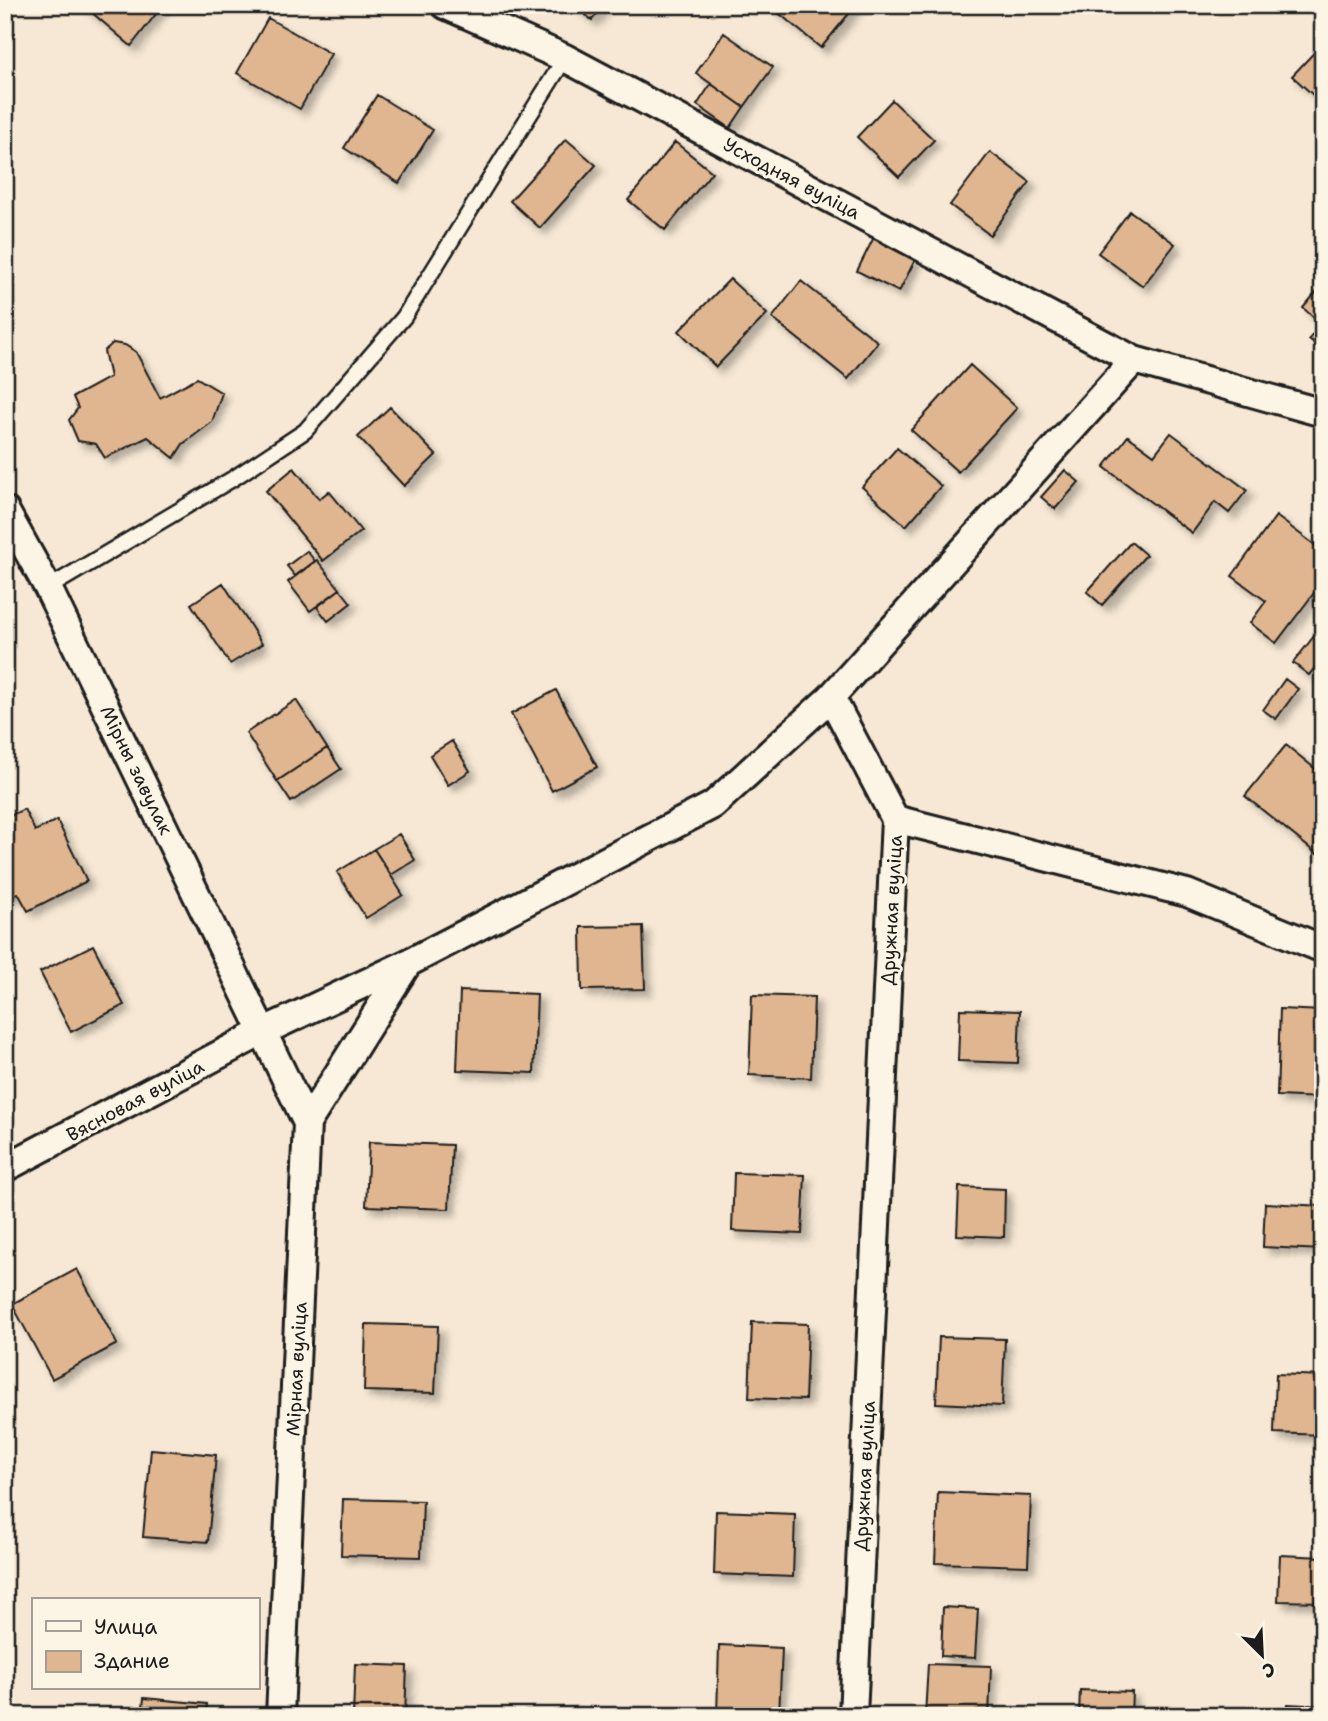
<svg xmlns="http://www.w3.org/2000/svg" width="1328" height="1721" font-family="'Shantell Sans',sans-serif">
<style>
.building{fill:#e0b690;stroke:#1c1c1c;stroke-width:2;filter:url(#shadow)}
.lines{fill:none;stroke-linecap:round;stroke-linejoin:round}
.lane-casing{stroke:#1c1c1c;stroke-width:19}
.street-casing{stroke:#1c1c1c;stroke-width:32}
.lane{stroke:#fcf5e5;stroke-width:14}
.street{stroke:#fcf5e5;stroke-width:26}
.labels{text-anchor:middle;stroke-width:6;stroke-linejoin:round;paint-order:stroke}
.street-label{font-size:19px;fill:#1c1c1c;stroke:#fcf5e5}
</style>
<defs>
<filter id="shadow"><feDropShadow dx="6" dy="6" stdDeviation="3.5" flood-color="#0004"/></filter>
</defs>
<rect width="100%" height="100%" fill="#f6e8d4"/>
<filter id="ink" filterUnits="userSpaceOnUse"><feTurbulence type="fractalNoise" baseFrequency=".0143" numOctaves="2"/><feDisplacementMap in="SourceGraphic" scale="14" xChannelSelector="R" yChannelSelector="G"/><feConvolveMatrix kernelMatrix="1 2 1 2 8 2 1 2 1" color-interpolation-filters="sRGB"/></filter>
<g filter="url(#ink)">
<path class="building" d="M83,5H163L131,46Z
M573,5H604L592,20Z
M769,5H856L821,48Z
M268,18L331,54L300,109L237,73Z
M724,33L773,67L744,107L696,73Z
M1323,43V104L1292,76Z
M711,84L744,107L730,128L697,105Z
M377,95L433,130L399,183L344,148Z
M892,100L934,140L899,177L857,137Z
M566,139L596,165L540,228L510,201Z
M675,142L712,172L665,230L628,200Z
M990,152L1030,182L990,235L950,205Z
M1130,211L1175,244L1143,286L1098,253Z
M874,237L916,258L899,292L857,271Z
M730,279L767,314L716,367L679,331Z
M801,281L878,342L848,379L772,318Z
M1323,284V350L1309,339L1321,324L1303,308Z
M113,343L125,345L136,352L160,398L197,378L222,393L212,422L183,444L174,458L148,437L105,458L96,444L78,441L69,420L78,408L73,397L110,377L104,351Z
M970,365L1017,408L958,472L911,430Z
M390,407L436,455L404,486L358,437Z
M1171,433L1247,490L1229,513L1215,502L1192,533L1104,467L1128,436L1154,455Z
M897,448L941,486L906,526L862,487Z
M294,468L319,499L329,491L361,531L323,561L266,491Z
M1065,470L1079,482L1055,509L1041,497Z
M1276,516L1323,551V581L1276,643L1250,623L1266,601L1232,576Z
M1131,542L1146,555L1102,605L1087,592Z
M307,551L315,561L295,576L287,566Z
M317,560L340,589L310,611L288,582Z
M223,583L262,644L230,664L191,604Z
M340,589L351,603L328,621L317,607Z
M1318,631L1323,634V657L1309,675L1293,663Z
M1285,679L1298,689L1276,719L1263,710Z
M556,690L597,767L552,791L511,714Z
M296,700L327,748L277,781L246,733Z
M452,741L470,771L448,785L430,755Z
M1286,745L1323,775V846L1317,854L1245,796Z
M327,748L341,769L291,802L277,781Z
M24,809L35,831L57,820L87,881L28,911L18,893L5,899V818Z
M399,834L415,860L391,875L374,849Z
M374,849L403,895L366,918L337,872Z
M643,926L645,989L582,990L581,927Z
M93,945L124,1005L71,1032L40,972Z
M460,991L537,994L534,1073L457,1070Z
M752,995L814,997L811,1078L749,1075Z
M960,1009L1020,1011L1018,1063L958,1061Z
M1280,1009L1323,1011V1098L1277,1096Z
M369,1142L452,1145L449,1209L366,1206Z
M734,1173L805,1175L802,1234L732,1231Z
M959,1187L1005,1189L1004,1237L957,1235Z
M1265,1203L1323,1206V1250L1263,1247Z
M77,1269L117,1344L52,1379L12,1304Z
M752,1322L808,1324L805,1400L749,1398Z
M366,1324L438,1326L435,1393L364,1391Z
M939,1337L1005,1339L1002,1406L936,1403Z
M1276,1374L1323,1376V1435L1274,1433Z
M151,1449L216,1455L208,1542L143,1537Z
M938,1492L1031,1496L1028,1566L935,1563Z
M343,1499L423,1501L421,1557L341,1555Z
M716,1511L795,1514L793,1577L714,1574Z
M1280,1555L1323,1557V1602L1278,1601Z
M943,1607L978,1609L975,1658L941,1656Z
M719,1645L782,1648L779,1716H717Z
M355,1664L407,1666L405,1716H353Z
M928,1664L991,1666L989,1716H925Z
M1080,1690L1132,1692L1131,1716H1079Z
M144,1698L207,1704L206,1716H142Z
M1288,1704L1323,1706V1716H1288Z"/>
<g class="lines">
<defs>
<path id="lane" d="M48,588L234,478L305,431L404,317L565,58"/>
<path id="street" d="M445,5L565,58L1134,360L1323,413
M5,510L48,588L307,1123L280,1716
M831,697L1134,360
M895,819L1187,893L1323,949
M307,1123L408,963
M5,1168L264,1031L408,963L713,805L831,697L895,819L853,1716"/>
</defs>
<use href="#lane" class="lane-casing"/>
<use href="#street" class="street-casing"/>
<use href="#lane" class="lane"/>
<use href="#street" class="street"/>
</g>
</g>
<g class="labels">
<g class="street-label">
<text transform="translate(792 178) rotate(28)" y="7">Усходняя вуліца</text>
<text transform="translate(137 770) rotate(64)" y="7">Мірны завулак</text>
<text transform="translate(891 910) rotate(-87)" y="7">Дружная вуліца</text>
<text transform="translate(135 1100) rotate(-28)" y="7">Вясновая вуліца</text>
<text transform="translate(296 1369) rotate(-87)" y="7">Мірная вуліца</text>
<text transform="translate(864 1476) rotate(-87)" y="7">Дружная вуліца</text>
</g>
</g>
<rect width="1328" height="1721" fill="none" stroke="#fcf5e5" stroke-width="28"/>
<rect x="14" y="14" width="1300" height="1693" fill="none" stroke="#1c1c1c" stroke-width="2.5" filter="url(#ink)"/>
<rect x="32" y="1598" width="228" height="91" fill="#fcf5e5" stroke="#a29e95" stroke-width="2"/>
<rect x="46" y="1621" width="35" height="10" fill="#fcf5e5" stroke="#a29e95" stroke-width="2"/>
<text x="94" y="1634" font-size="21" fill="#1c1c1c">Улица</text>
<rect x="46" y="1651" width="35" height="21" fill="#e0b690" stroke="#a29e95" stroke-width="2"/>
<text x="94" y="1668" font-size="21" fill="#1c1c1c">Здание</text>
<g transform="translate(1262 1655) rotate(156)" stroke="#fcf5e5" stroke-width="5" paint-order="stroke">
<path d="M0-5L12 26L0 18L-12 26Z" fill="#1c1c1c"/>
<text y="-10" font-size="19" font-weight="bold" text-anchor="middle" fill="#1c1c1c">С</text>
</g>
</svg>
